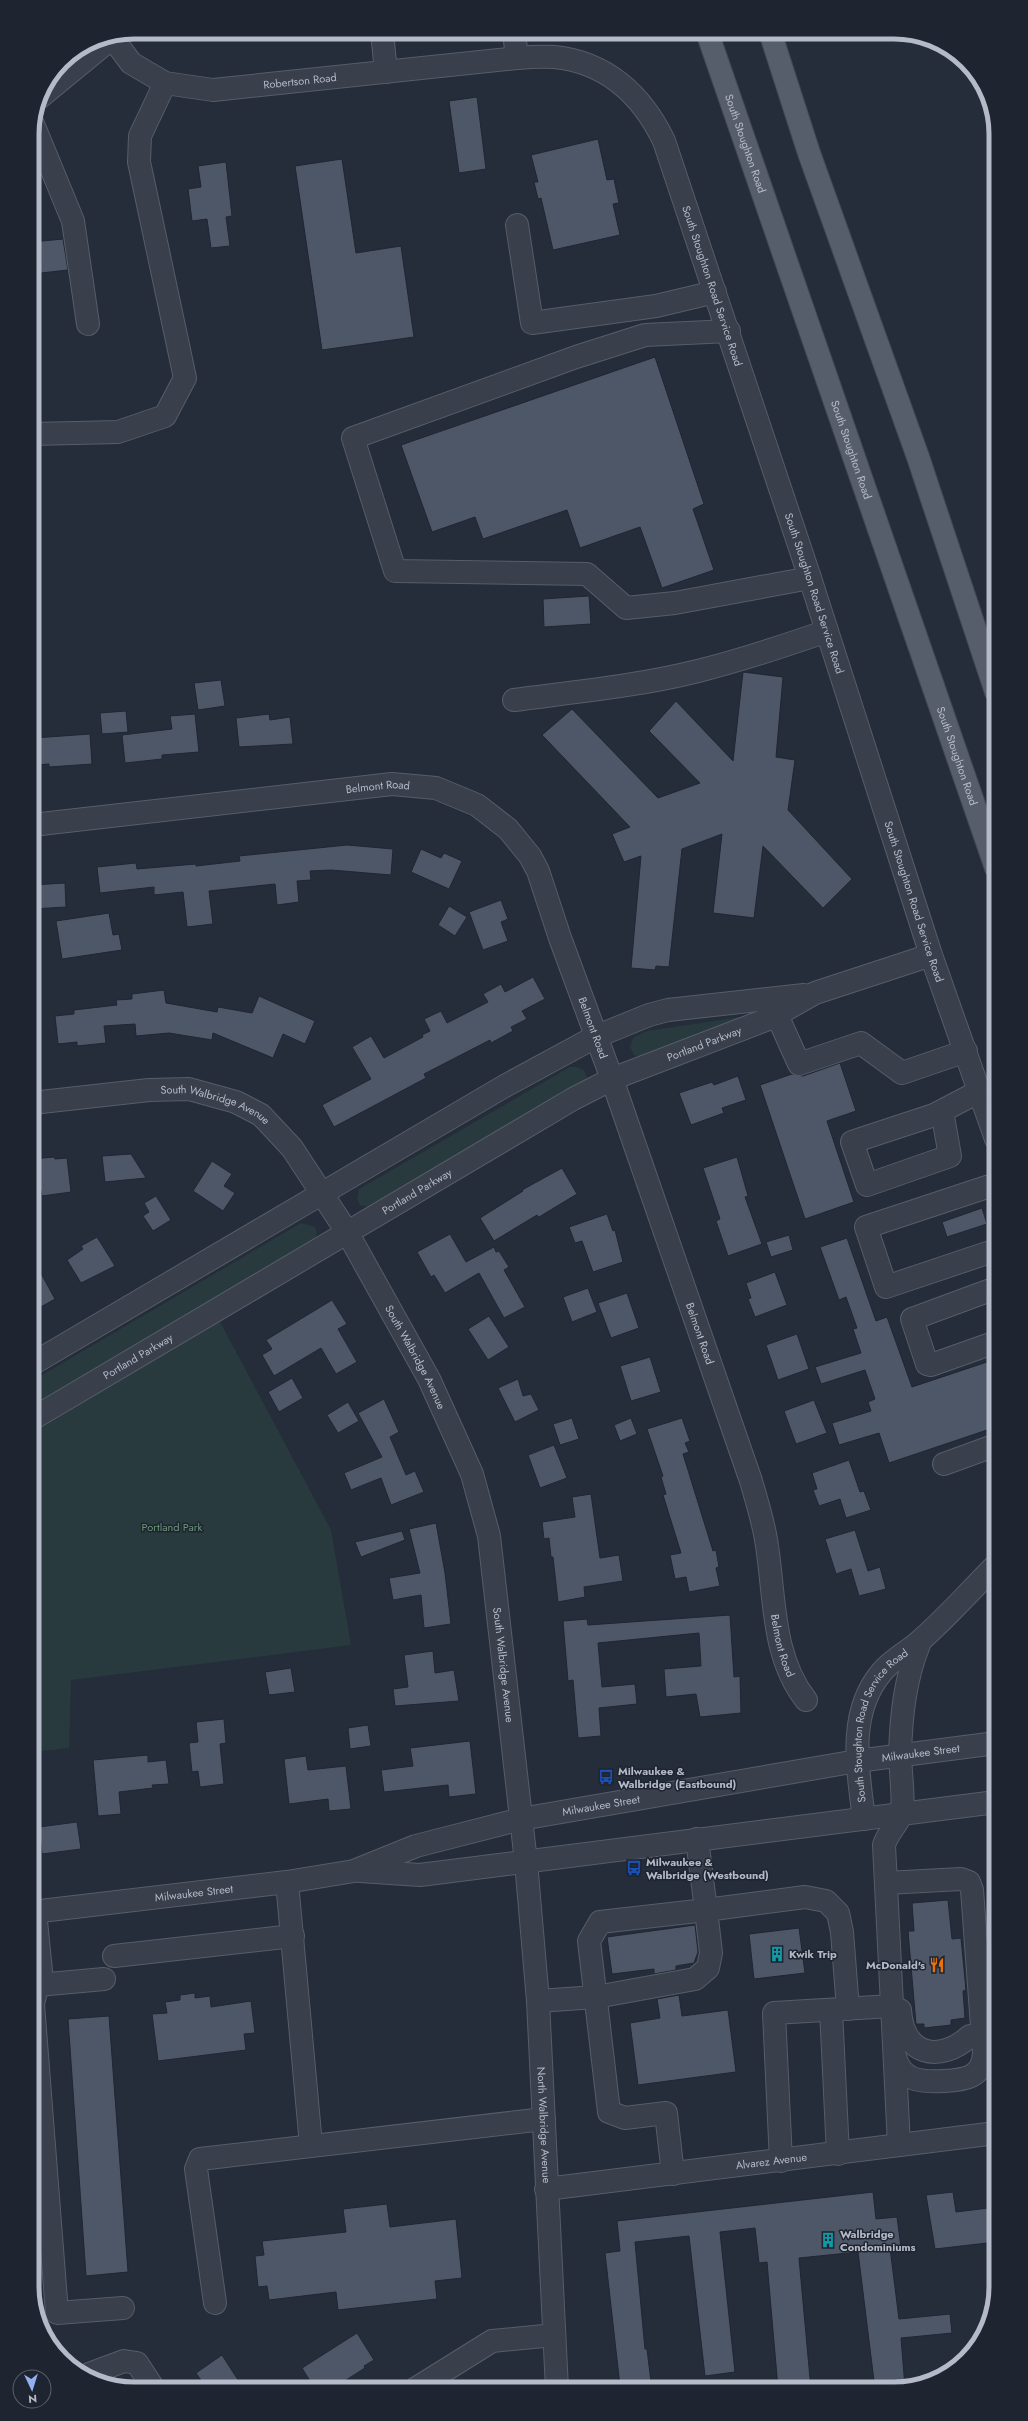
<svg xmlns="http://www.w3.org/2000/svg" width="1028" height="2421" font-family="Jost,sans-serif">
<style>
.green{fill:#283a3d}
.building{fill:#4e5767;stroke:#202632}
.lines{fill:none;stroke-linecap:round;stroke-linejoin:round}
.minor-casing{stroke:#575d69;stroke-width:24}
.major-casing{stroke:#424854;stroke-width:24}
.minor{stroke:#393f4b;stroke-width:22}
.major{stroke:#575e6b;stroke-width:22}
.labels{text-anchor:middle;stroke-width:3;stroke-linejoin:round;paint-order:stroke}
.street-label{font-size:11px;fill:#b4bac7;stroke:#1e2430}
.park-label{font-size:11px;fill:#6d9679;stroke:#1e2430}
.poi-label{font-size:11px;font-weight:bold;fill:#b4bac7;stroke:#1e2430;text-anchor:start}
.rim{fill:none;stroke:#b4bac7;stroke-width:5}
</style>
<rect width="100%" height="100%" fill="#252d3b"/>
<path class="green" d="M754,1015L644,1058L634,1055L630,1047L633,1038L647,1031Z
M570,1067H576L584,1070L587,1078L583,1085L373,1208L360,1205L357,1199L359,1189Z
M301,1223L315,1227L317,1234L312,1242L32,1408V1381Z
M218,1318L331,1530L351,1645L71,1680L69,1748L32,1752V1428Z"/>
<path class="building" d="M477,97L486,169L459,173L449,101Z
M598,139L607,180L614,179L619,203L613,204L620,235L553,250L541,198L538,199L534,182H538L531,155Z
M342,159L356,253L401,246L414,337L322,350L295,166Z
M226,162L232,216L226,217L230,246L211,248L207,219L192,221L188,189L201,187L198,166Z
M63,239L68,270L32,274V242Z
M655,357L704,504L693,509L714,570L662,588L640,527L580,548L567,510L483,539L475,517L432,532L401,445Z
M589,596L591,624L544,627L543,599Z
M743,672L783,677L776,757L795,760L788,810L852,879L823,908L763,846L754,918L713,913L722,834L682,849L669,967L656,966L655,970L631,968L641,856L624,862L612,834L630,827L542,735L572,709L658,798L700,783L649,731L676,701L733,761Z
M221,680L225,706L198,710L194,683Z
M126,711L128,732L102,734L100,713Z
M195,714L199,752L162,755V759L125,763L122,735L172,729L170,716Z
M269,714L270,720L290,717L293,744L239,747L236,718Z
M90,734L92,764L49,767V764L36,765L34,738Z
M347,845L393,849L391,875L331,870L310,871L311,880L297,881L299,902L277,905L275,884L209,891L213,924L187,927L183,892L154,895V887L100,893L97,867L136,863L137,869L196,864V866L240,861L239,856Z
M421,849L441,858L444,853L462,861L449,889L411,872Z
M65,883L66,907L32,909V885Z
M501,900L508,919L501,922L508,941L483,950L469,912Z
M449,906L467,917L455,936L438,925Z
M109,913L113,935L119,934L122,950L62,959L56,921Z
M533,977L545,999L522,1011L527,1019L511,1027L513,1031L491,1043L490,1040L424,1074L426,1078L334,1127L322,1105L371,1079L352,1047L371,1036L384,1058L423,1037L422,1035L430,1031L424,1019L441,1011L447,1023L488,1002L483,994L501,984L505,992Z
M164,990L166,1003L217,1012L218,1007L252,1013L259,996L315,1021L305,1044L283,1034L273,1058L213,1033L212,1040L169,1033L136,1036L135,1024L104,1026L106,1043L77,1046V1042L58,1044L55,1016L74,1014V1010L117,1005L116,1000L132,999V994Z
M840,1063L856,1111L827,1121L854,1202L805,1219L760,1085L792,1074L803,1076Z
M738,1076L746,1100L722,1108L724,1113L691,1125L679,1093L712,1082L714,1085Z
M131,1154L146,1178L105,1182L102,1156Z
M54,1157L55,1159L67,1158L71,1192L42,1196L40,1186L32,1187V1159Z
M737,1157L748,1196L745,1197L762,1244L728,1256L716,1221L720,1219L703,1168Z
M212,1161L232,1174L224,1186L235,1193L223,1211L193,1191Z
M562,1168L577,1194L539,1217L537,1215L494,1241L480,1218L523,1191L522,1190Z
M156,1196L171,1220L153,1231L143,1216L149,1212L144,1203Z
M982,1208L987,1224L947,1237L942,1222Z
M607,1214L613,1231L615,1230L623,1262L593,1272L582,1241L575,1243L569,1227Z
M450,1234L466,1262L494,1247L496,1252L499,1251L509,1267L504,1270L525,1307L504,1318L479,1273L445,1293L434,1275L431,1277L417,1252Z
M789,1235L793,1250L771,1257L766,1242Z
M97,1237L115,1266L81,1283L67,1260L83,1249L81,1246Z
M847,1238L876,1321L887,1317L912,1387L996,1359V1427L889,1463L879,1433L839,1445L832,1423L871,1411L868,1402L875,1399L865,1370L821,1384L815,1367L861,1353L853,1329L857,1328L846,1297L839,1300L820,1247Z
M32,1257L55,1299L32,1312Z
M775,1272L787,1305L755,1317L748,1299L751,1298L746,1283Z
M588,1288L597,1312L572,1322L563,1297Z
M627,1293L639,1328L611,1338L598,1303Z
M332,1300L347,1324L338,1329L357,1362L336,1374L321,1348L274,1376L262,1355L272,1349L266,1340Z
M489,1316L509,1347L488,1360L468,1329Z
M797,1334L809,1369L778,1380L766,1345Z
M650,1357L661,1392L631,1401L620,1366Z
M292,1378L303,1398L279,1412L268,1392Z
M518,1379L523,1396L531,1394L539,1410L515,1422L498,1388Z
M384,1399L399,1432L390,1437L406,1475L415,1471L424,1492L391,1505L381,1478L351,1490L344,1473L382,1457L358,1413Z
M814,1400L827,1433L796,1444L784,1411Z
M348,1402L359,1421L338,1433L327,1415Z
M572,1418L579,1439L560,1445L553,1424Z
M631,1418L637,1434L620,1441L614,1425Z
M682,1418L690,1441L685,1443L689,1452L683,1454L713,1551L716,1550L719,1567L716,1568L720,1586L689,1592L686,1577L675,1579L670,1555L681,1553L663,1495L666,1494L661,1477L663,1476L647,1429Z
M554,1445L567,1478L540,1488L528,1455Z
M849,1460L860,1492L864,1491L871,1510L846,1518L840,1499L819,1506L813,1490L817,1489L812,1473Z
M591,1494L600,1558L619,1555L623,1581L584,1587L585,1597L558,1602L553,1557H551L549,1538L544,1539L542,1522L575,1517L572,1497Z
M436,1523L445,1573L451,1624L424,1628L421,1595L393,1600L389,1578L420,1573L409,1529Z
M855,1530L868,1571L880,1567L886,1589L859,1596L851,1569L836,1574L825,1539Z
M402,1531L405,1540L361,1557L355,1542Z
M730,1615L734,1677L740,1676L741,1713L700,1717L696,1694L666,1697L664,1669L701,1666L699,1633L598,1643L602,1687L635,1684L637,1704L599,1708L601,1736L578,1738L573,1680L568,1681L563,1621L587,1619L588,1625Z
M433,1651L435,1673L454,1670L459,1701L395,1706L393,1689L408,1687L404,1655Z
M291,1668L295,1692L269,1695L265,1672Z
M224,1719L226,1743L220,1744L224,1784L200,1787L198,1771L192,1772L189,1743L198,1742L196,1722Z
M368,1725L371,1746L350,1749L348,1728Z
M470,1741L476,1794L449,1797L448,1785L384,1792L381,1770L413,1766L410,1748Z
M148,1755V1762L166,1760L169,1784L152,1785L153,1788L119,1792L121,1814L98,1816L93,1760Z
M306,1756L308,1770L346,1766L351,1809L329,1811L328,1799L289,1804L284,1759Z
M77,1822L81,1849L42,1854L39,1827Z
M948,1900L952,1939L961,1938L966,1990L963,1991L965,2018L951,2020V2025L924,2028V2024H916L908,1931H914L912,1903Z
M695,1925L698,1952L694,1963L676,1966V1970L654,1974V1969L612,1974L607,1937Z
M799,1928L805,1973L754,1979L749,1934Z
M195,1993V1998L210,1996L211,2007L251,2001L255,2033L244,2034L246,2050L158,2061L152,2014L167,2013L165,2002L180,2000V1995Z
M679,1995L682,2016L728,2010L736,2072L638,2085L630,2023L660,2018L657,1999Z
M109,2016L128,2272L86,2276L68,2019Z
M873,2192L876,2219L897,2217L901,2247L890,2248L899,2319L950,2314L952,2333L901,2338L905,2387L875,2389L858,2252L799,2258L811,2389L778,2388L767,2262L759,2263L755,2228L720,2232L735,2372L705,2376L689,2236L635,2242L645,2349H647L651,2382L620,2386L605,2253L620,2251L617,2221Z
M953,2192L956,2212L996,2207V2242L935,2249L926,2195Z
M387,2204L390,2227L456,2219L462,2278L435,2281L437,2299L338,2310L336,2292L269,2300L267,2286L258,2287L255,2256L264,2255L262,2241L346,2232L343,2209Z
M357,2333L374,2360L364,2366L365,2368L332,2389H315L302,2368Z
M222,2355L229,2366L244,2389H207L196,2373Z"/>
<g class="lines">
<defs>
<g id="minor">
<path d="M382,32L386,72"/>
<path d="M514,32L517,58"/>
<path id="s1" d="M111,36L131,63L165,83L213,90L517,58C529,57 542,56 554,57C606,62 642,95 664,141L810,578L931,955L996,1139"/>
<path d="M39,98L112,38"/>
<path d="M33,124L73,221L88,324"/>
<path d="M517,225L532,323L656,306L715,292"/>
<path d="M729,331L645,335L576,357L353,438L395,571L587,574L626,608L675,603L810,578"/>
<path d="M32,434L118,432L165,416L185,378L139,162L140,136L165,83"/>
<path d="M514,700C575,692 638,686 698,671C742,660 784,646 827,631"/>
<path id="s2" d="M32,825L392,784L436,788L477,805L508,829L530,856L538,871L560,938L612,1079L751,1481C757,1502 764,1523 767,1546C775,1598 772,1657 806,1700"/>
<path d="M777,1015L799,1064L861,1043L902,1073L966,1051"/>
<path id="s3" d="M32,1103L149,1090L189,1089L236,1102L261,1115L292,1148L347,1232L429,1379L472,1474L489,1536L526,1862L538,2001L557,2389"/>
<path d="M942,1111L950,1156L867,1185L852,1142L934,1115L980,1091"/>
<path d="M996,1250L886,1287L866,1227L996,1184"/>
<path d="M996,1342L931,1365L927,1364L912,1319L996,1288"/>
<path d="M32,1364L503,1087L595,1037L649,1015L668,1010L804,995"/>
<path id="s4" d="M32,1419L573,1099L612,1079L771,1018L815,993L931,955"/>
<path d="M944,1464L996,1445"/>
<path id="s5" d="M864,1819C858,1770 847,1714 881,1673C892,1659 908,1652 921,1640C947,1617 971,1590 996,1565"/>
<path d="M360,1871L420,1875L996,1802"/>
<path d="M287,1882L311,2145"/>
<path d="M886,1883L961,1879L969,1882L972,1890L984,2053C983,2078 964,2080 944,2081C922,2082 902,2082 895,2057"/>
<path d="M35,1911L41,1971L33,2004L57,2313L123,2308"/>
<path id="s6" d="M32,1912L287,1882L354,1871L416,1846L521,1819L857,1761L996,1743"/>
<path d="M114,1956L293,1936"/>
<path d="M38,1985L104,1979"/>
<path d="M538,2001L596,1997L695,1979L708,1968L711,1953L706,1910L805,1897L826,1901L838,1913L842,1932L848,2009"/>
<path d="M831,2010L838,2154"/>
<path d="M900,2010C903,2055 939,2064 970,2036"/>
<path d="M899,2145L884,1845C888,1832 898,1824 901,1814C905,1803 900,1768 900,1755C901,1716 905,1678 920,1642"/>
<path d="M781,2161L774,2013L892,2006"/>
<path d="M673,2174L666,2113L625,2118L609,2112L589,1941L600,1922L706,1910L697,1839"/>
<path id="s7" d="M546,2189L996,2133"/>
<path d="M215,2303L196,2169L200,2159L544,2119"/>
<path d="M89,2374L124,2361L137,2363L154,2389"/>
<path d="M415,2389L492,2341L554,2335"/>
</g>
<g id="major">
<path id="s8" d="M707,32L996,868"/>
<path d="M770,32L809,153L918,457L996,692"/>
</g>
</defs>
<use href="#minor" class="minor-casing"/>
<use href="#major" class="major-casing"/>
<use href="#minor" class="minor"/>
<use href="#major" class="major"/>
</g>
<defs>
<symbol id="bus-bare" viewBox="-9 -9 18 18"><path d="M-5-6H5V4H4V6H2V4H-2V6H-4V4H-5ZM-3.5-4V0h7V-4ZM-3.5 1.2v1.5H-2V1.2ZM2 1.2v1.5H3.5V1.2Z" fill="#1a4fb4" stroke="#1e2430" stroke-width="2.5" paint-order="stroke"/></symbol>
<symbol id="building-bare" viewBox="-9 -9 18 18"><path d="M-4-6H4V6H1V3H-1V6H-4ZM-2.5-4.3h1.7v1.8h-1.7ZM.8-4.3h1.7v1.8H.8ZM-2.5-1h1.7V.8h-1.7ZM.8-1h1.7V.8H.8Z" fill="#0f9aa8" stroke="#1e2430" stroke-width="2.5" paint-order="stroke"/></symbol>
<symbol id="restaurant-bare" viewBox="-9 -9 18 18"><path d="M-5-6h1v4h1v-4h1v4h1v-4h1v5L-1.5 .5V6h-2V.5L-5-1ZM5-6V6H3V1.5H1.5Q1.5-4 5-6Z" fill="#e8710a" stroke="#1e2430" stroke-width="2.5" paint-order="stroke"/></symbol>
</defs>
<g fill-rule="evenodd">
<use href="#bus-bare" x="595" y="1766" width="22" height="22"/>
<use href="#bus-bare" x="623" y="1857" width="22" height="22"/>
<use href="#building-bare" x="766" y="1943" width="22" height="22"/>
<use href="#restaurant-bare" x="926" y="1954" width="22" height="22"/>
<use href="#building-bare" x="817" y="2229" width="22" height="22"/>
</g>
<g class="labels">
<g class="street-label">
<text dy="4" stroke="none"><textPath href="#s1" startOffset="209">Robertson Road</textPath></text>
<text dy="4" stroke="none"><textPath href="#s8" startOffset="118">South Stoughton Road</textPath></text>
<text dy="4" stroke="none"><textPath href="#s1" startOffset="762">South Stoughton Road Service Road</textPath></text>
<text dy="4" stroke="none"><textPath href="#s8" startOffset="442">South Stoughton Road</textPath></text>
<text dy="4" stroke="none"><textPath href="#s1" startOffset="1086">South Stoughton Road Service Road</textPath></text>
<text dy="4" stroke="none"><textPath href="#s8" startOffset="766">South Stoughton Road</textPath></text>
<text dy="4" stroke="none"><textPath href="#s2" startOffset="348">Belmont Road</textPath></text>
<text dy="4" stroke="none"><textPath href="#s1" startOffset="1410">South Stoughton Road Service Road</textPath></text>
<text dy="4" stroke="none"><textPath href="#s2" startOffset="708">Belmont Road</textPath></text>
<text dy="4" stroke="none"><textPath href="#s4" startOffset="771">Portland Parkway</textPath></text>
<text dy="4" stroke="none"><textPath href="#s3" startOffset="187">South Walbridge Avenue</textPath></text>
<text dy="4" stroke="none"><textPath href="#s4" startOffset="447">Portland Parkway</textPath></text>
<text dy="4" stroke="none"><textPath href="#s2" startOffset="1032">Belmont Road</textPath></text>
<text dy="4" stroke="none"><textPath href="#s4" startOffset="123">Portland Parkway</textPath></text>
<text dy="4" stroke="none"><textPath href="#s3" startOffset="523">South Walbridge Avenue</textPath></text>
<text dy="4" stroke="none"><textPath href="#s2" startOffset="1356">Belmont Road</textPath></text>
<text dy="4" stroke="none"><textPath href="#s3" startOffset="847">South Walbridge Avenue</textPath></text>
<text dy="4" stroke="none"><textPath href="#s5" startOffset="101">South Stoughton Road Service Road</textPath></text>
<text dy="4" stroke="none"><textPath href="#s6" startOffset="905">Milwaukee Street</textPath></text>
<text dy="4" stroke="none"><textPath href="#s6" startOffset="581">Milwaukee Street</textPath></text>
<text dy="4" stroke="none"><textPath href="#s6" startOffset="163">Milwaukee Street</textPath></text>
<text dy="4" stroke="none"><textPath href="#s3" startOffset="1309">North Walbridge Avenue</textPath></text>
<text dy="4" stroke="none"><textPath href="#s7" startOffset="227">Alvarez Avenue</textPath></text>
</g>
<g class="park-label">
<text x="172" y="1531">Portland Park</text>
</g>
<g class="poi-label">
<text x="618" y="1775">Milwaukee &amp;<tspan x="618" dy="13">Walbridge (Eastbound)</tspan></text>
<text x="646" y="1866">Milwaukee &amp;<tspan x="646" dy="13">Walbridge (Westbound)</tspan></text>
<text x="789" y="1958">Kwik Trip</text>
<text x="925" y="1969" text-anchor="end">McDonald's</text>
<text x="840" y="2238">Walbridge<tspan x="840" dy="13">Condominiums</tspan></text>
</g>
</g>
<path d="M0 0H1028V2421H0ZM134 39H894A95 95 0 0 1 989 134V2287A95 95 0 0 1 894 2382H134A95 95 0 0 1 39 2287V134A95 95 0 0 1 134 39Z" fill="#1e2430" fill-rule="evenodd"/>
<path class="rim" d="M134 39H894A95 95 0 0 1 989 134V2287A95 95 0 0 1 894 2382H134A95 95 0 0 1 39 2287V134A95 95 0 0 1 134 39Z"/>
<g transform="translate(32 2389) rotate(176)"><circle r="19" fill="#1e2430" stroke="#5a606c"/>
<path d="M0-3L7 15L0 10L-7 15Z" fill="#90b0f0"/>
<text y="-6" font-size="11" font-weight="bold" text-anchor="middle" fill="#b4bac7">N</text>
</g>
</svg>
